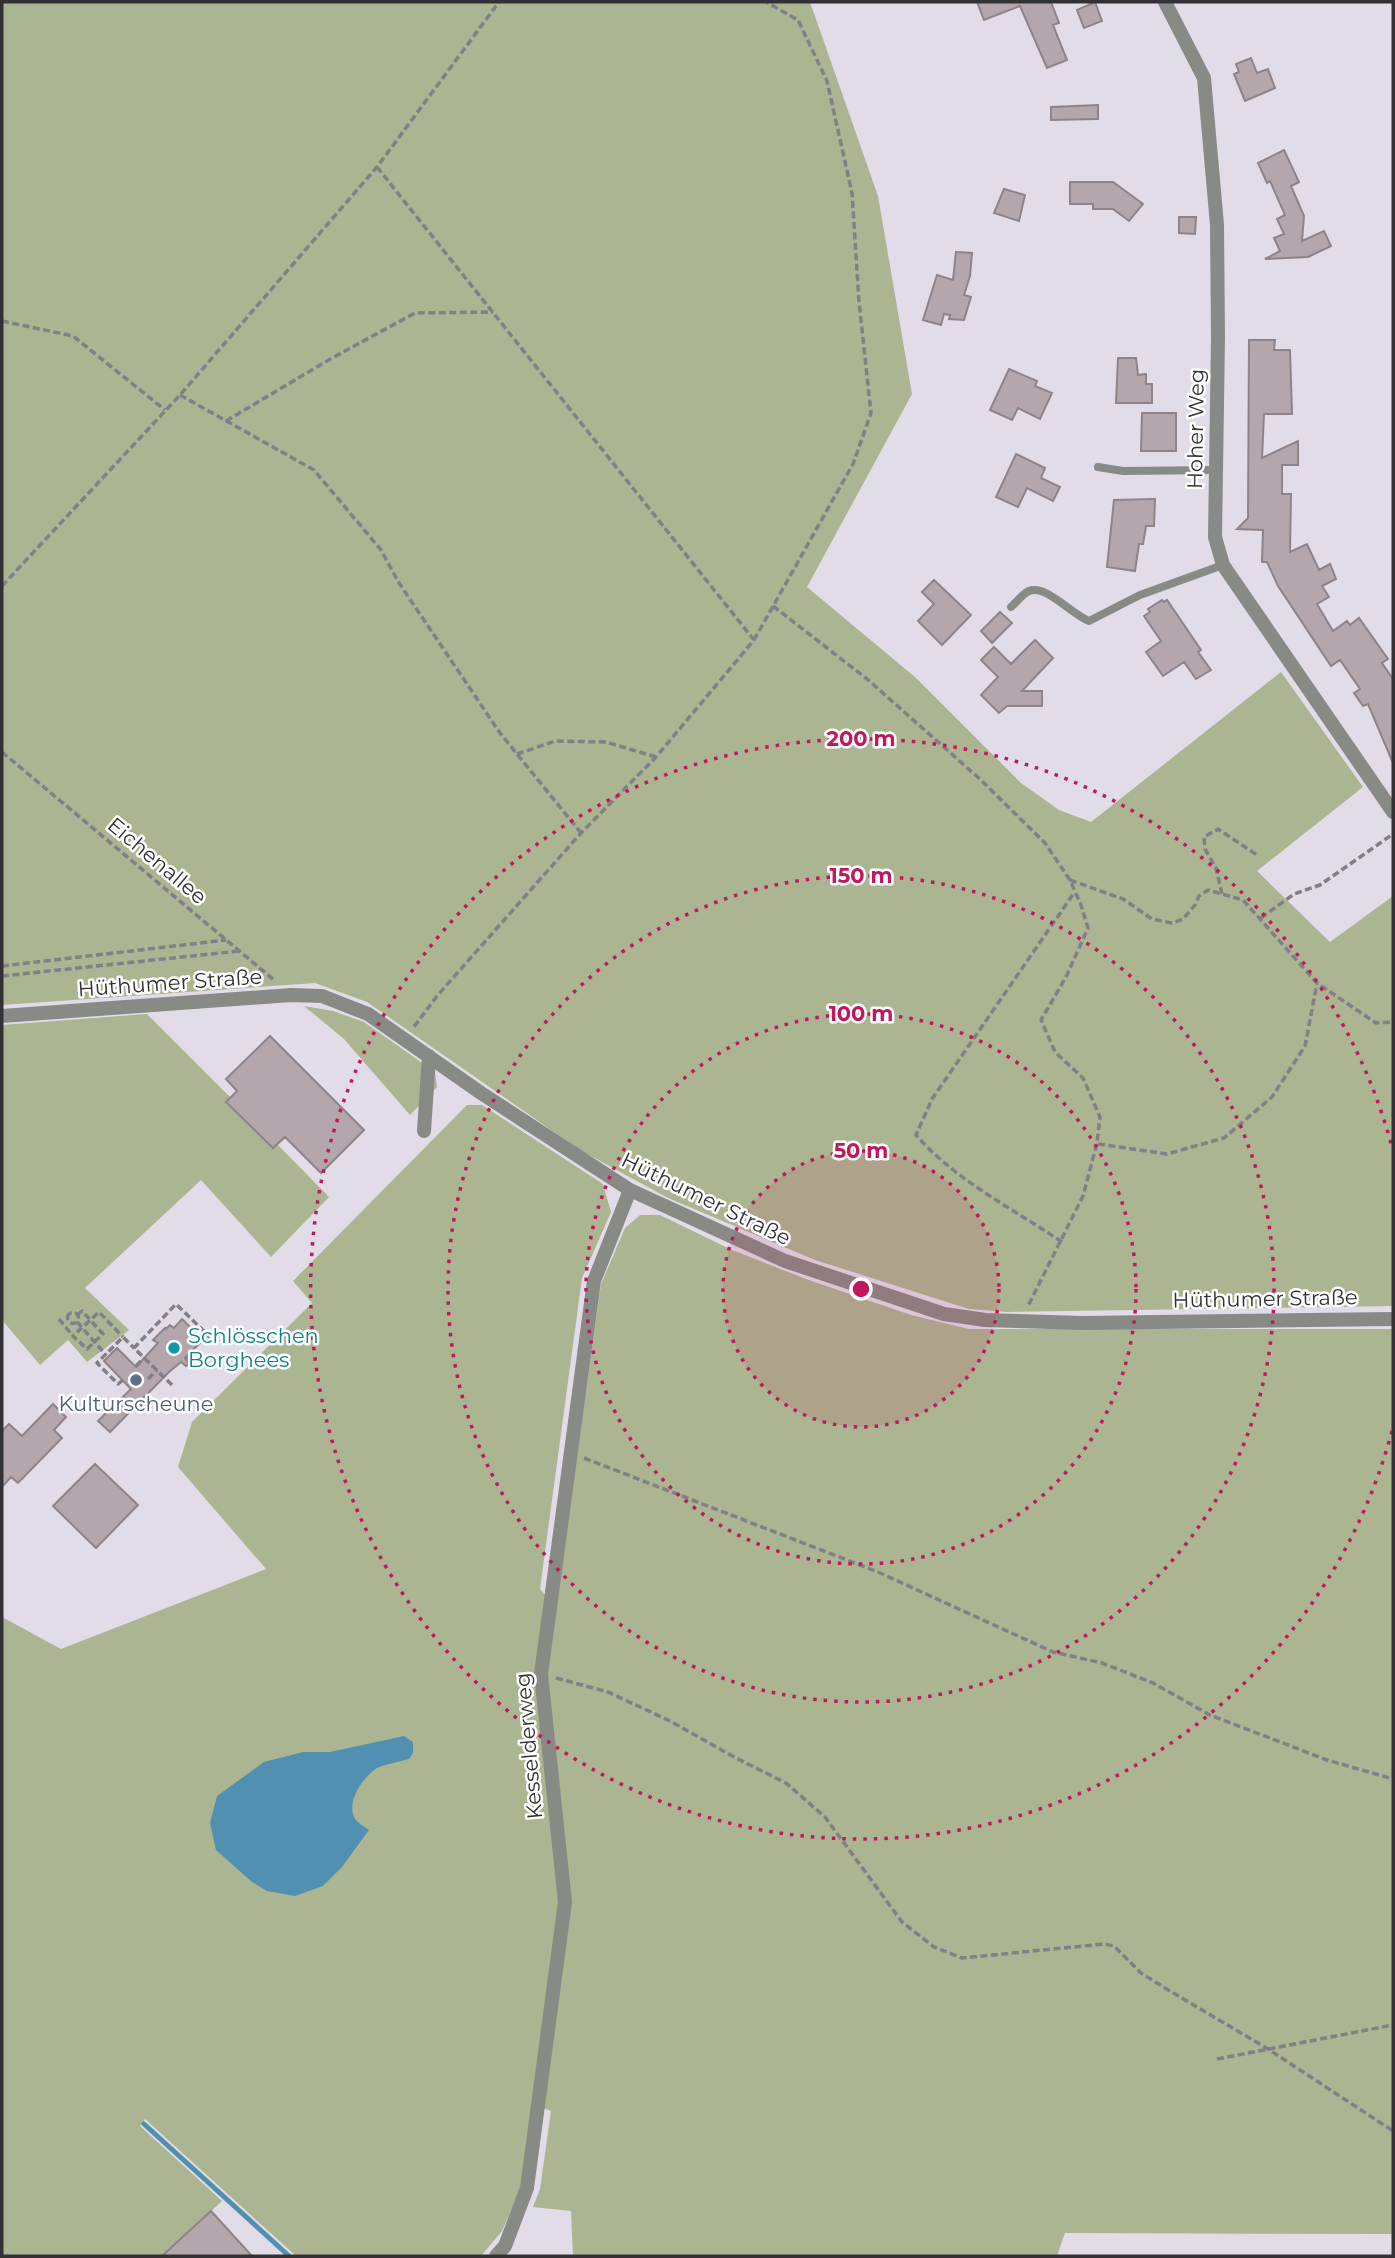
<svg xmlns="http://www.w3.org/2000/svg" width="1395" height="2258" font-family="Montserrat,sans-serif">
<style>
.green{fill:#acb591}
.water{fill:#5290b1}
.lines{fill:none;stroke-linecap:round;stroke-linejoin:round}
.stream{stroke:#5290b1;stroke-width:5}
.building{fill:#b3a7ad;stroke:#8e8389;stroke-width:2}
.path{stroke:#827f86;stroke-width:3.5;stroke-dasharray:7 3.5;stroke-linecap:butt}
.lane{stroke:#888a85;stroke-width:8}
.street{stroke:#888a85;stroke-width:14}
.ring{fill:none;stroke:#c2185b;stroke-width:3.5;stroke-dasharray:3.5 7}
.culture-dot{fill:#0f9aa8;stroke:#fff;stroke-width:2.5}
.service-dot{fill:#5c6f8a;stroke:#fff;stroke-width:2.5}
.labels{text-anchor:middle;stroke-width:5;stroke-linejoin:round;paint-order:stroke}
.street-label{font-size:21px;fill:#333135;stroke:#fff}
.culture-label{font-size:21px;fill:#0d838f;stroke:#fff;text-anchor:start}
.service-label{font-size:21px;fill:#4e5e75;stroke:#fff}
.centre{fill:#c2185b;stroke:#fff;stroke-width:3.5}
.ring-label{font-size:21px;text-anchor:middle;font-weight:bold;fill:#c2185b;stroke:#fff;stroke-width:5;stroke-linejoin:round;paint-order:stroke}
</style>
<rect width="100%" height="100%" fill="#e1dce7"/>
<path class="green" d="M2,2H810L878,196L912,394L807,587L915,677L1021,783L1059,810L1091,822L1281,672L1363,787L1257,871L1330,942L1393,896V1306L1007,1312L969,1309L815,1260L668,1198L580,1150L367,1002L315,983L2,1005Z
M304,1006L333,1011L364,1022L435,1072L437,1087L410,1115L344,1039Z
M147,1014L230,1097L226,1102L273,1148L277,1144L329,1197L271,1257L201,1180L85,1288L129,1330L87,1362L68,1340L40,1365L2,1320V1025Z
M467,1105H482L603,1184L611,1212L582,1278L540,1589L556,1607L601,1284L625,1228L640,1215H660L732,1250L806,1279L911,1315L969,1329H1393V2234L1065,2233L1057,2256H573L571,2211L533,2207L540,2189L551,2111L533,2104L522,2185L502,2231L481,2256H296L145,2119L140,2126L222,2201L162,2256H2V1617L61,1649L266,1569L178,1467L192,1422L312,1303L293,1281Z"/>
<path class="water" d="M404,1736L413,1742V1753L409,1759C399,1762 386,1764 377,1768C363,1777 344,1804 356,1820C359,1824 365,1827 369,1830L342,1867L323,1886L295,1896L267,1891L252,1882L216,1850L210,1823L217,1796L264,1762L303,1752H330Z"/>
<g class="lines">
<path class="stream" d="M144,2124L289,2256"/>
</g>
<path class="building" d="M977,2H1051L1059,23L1053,25L1067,60L1047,68L1020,6L984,20Z
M1095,2L1102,21L1084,28L1077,10Z
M1251,58L1257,73L1268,69L1275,88L1245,101L1234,74L1239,72L1236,64Z
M1098,105V119L1051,120V107Z
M1284,150L1299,182L1291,186L1304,216L1302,241L1324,231L1331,246L1308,257L1265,259L1280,251L1274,238L1284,234L1277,219L1285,215L1270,181L1267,183L1258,163Z
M1070,182H1113L1143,204L1129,221L1113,209H1093V204H1070Z
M1004,189L1025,195L1019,221L994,213Z
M1179,217H1196L1195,234L1179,233Z
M956,252L972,253L970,276L964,295L971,297L964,320L949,319L950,315L944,314L941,325L923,320L937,275L953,280Z
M1249,340H1275L1274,350H1290L1292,414H1264L1262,458L1298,441V465H1282V494H1291L1290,552L1307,544L1319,570L1330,564L1336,579L1322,586L1329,597L1317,604L1333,631L1347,621L1350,625L1359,618L1388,659L1382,663L1393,679V763L1368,704L1363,706L1354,693L1360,689L1340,660L1331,666L1278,586L1267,562H1262L1263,530L1237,529L1248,518Z
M1118,358H1136L1138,375L1146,374V384H1152V403H1116Z
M1009,369L1037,381L1035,386L1052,393L1040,419L1018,408L1012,420L990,410Z
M1142,413H1176V451H1141Z
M1016,454L1045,468L1041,478L1060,487L1053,501L1027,488L1018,507L996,497Z
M1155,499L1154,526H1146L1143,544H1139L1135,571L1107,567L1114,500Z
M934,580L971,615L942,645L918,621L934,604L922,592Z
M1162,600L1164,602L1167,600L1201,650L1198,652L1211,670L1196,679L1184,662L1163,676L1146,652L1161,641L1144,616L1150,612L1148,609Z
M1000,612L1012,623L992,643L981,631Z
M1035,640L1053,658L1022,691H1042V706H1007L999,713L981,695L998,677L981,660L994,647L1011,664Z
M270,1036L364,1130L321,1173L285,1137L273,1148L226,1102L237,1091L226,1079Z
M182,1319L203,1340L185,1358L189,1364L186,1366L181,1362L169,1372L110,1432L98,1421L131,1389L104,1361L117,1348L136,1367L158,1343L153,1340L165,1328L166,1329L170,1325L174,1328Z
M53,1404L66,1417L54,1430L62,1438L18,1483L11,1477L2,1487V1431L9,1424L22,1436Z
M95,1464L138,1505L96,1548L53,1506Z
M211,2211L252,2256H162Z"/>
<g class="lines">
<path class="path" d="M377,167L754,640L656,757L581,833L437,996L413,1028
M2,321L73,336L165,410
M180,395L314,470L381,550L399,583L500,733L581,833
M226,421L332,358L415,313L493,312
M2,586L180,395L377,167L499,2
M773,606L867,679L981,780L1045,843L1070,880L1081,905L1088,928L1066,977L1041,1020L1055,1052L1083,1078L1100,1117L1097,1143L1083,1196L1028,1306
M754,640L853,464L871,413L859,302L852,193L827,81L798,20L766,2
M2,752L274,980
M517,754L555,741L606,742L656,757
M1070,880L1123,899L1152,919L1172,923L1183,919L1195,905L1199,896L1208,890L1243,900L1317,983L1376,1023L1393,1022
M1222,894L1216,868L1205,849L1204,837L1218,829L1257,855
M1261,918L1294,894L1320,885L1393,834
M2,966L226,940
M2,976L239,951
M1098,1144L1167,1154L1224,1138L1272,1097L1305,1046L1317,983
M1062,1242C1012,1208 956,1181 916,1135L932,1099L1074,893
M67.5 1318a5.5 5.5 0 1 1 11 0a5.5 5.5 0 1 1-11 0Z
M77,1315L82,1311L103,1334L87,1349L73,1336L99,1312L123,1337
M59,1319L73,1336
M77,1322L106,1355
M186,1357L193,1364
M136,1366L144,1358
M148,1379L157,1370
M123,1380L118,1384L97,1363L123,1337L134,1348
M172,1385L134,1348L176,1304L214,1341
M139,1402L147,1410
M584,1458L878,1572L1053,1652L1102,1663L1153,1683L1210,1715L1327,1760L1393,1779
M556,1678L608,1692L670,1721L736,1758L786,1783L825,1817L902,1922L934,1947L962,1958L1104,1944L1114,1946L1141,1973L1170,1991L1268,2049L1393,2131
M1217,2059L1393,2025"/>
<path class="lane" d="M1098,467L1123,471L1216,470
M1011,607C1017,602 1022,594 1029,591C1046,584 1072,615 1089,621L1140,595L1223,565"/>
<path class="street" d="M1165,2L1204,78L1217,225L1218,337L1215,537L1223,565L1393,812
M2,1016L291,995L322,996L368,1014L481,1093L630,1190L785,1261L944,1314L985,1320L1083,1323L1393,1319
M424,1131L429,1056
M496,2256L505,2246L527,2188L565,1902L541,1674L594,1281L630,1190"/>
</g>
<circle cx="861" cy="1289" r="138" fill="#c2185b" fill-opacity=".12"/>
<g class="ring">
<circle cx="861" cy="1289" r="138"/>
<circle cx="861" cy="1289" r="275"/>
<circle cx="861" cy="1289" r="413"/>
<path d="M1392 1431A550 550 0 1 1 1392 1147"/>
</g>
<circle class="culture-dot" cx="174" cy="1348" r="7"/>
<circle class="service-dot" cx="136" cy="1380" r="7"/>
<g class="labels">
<g class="street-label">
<text transform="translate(1196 429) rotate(-89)" y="7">Hoher Weg</text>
<text transform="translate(157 861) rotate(40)" y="7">Eichenallee</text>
<text transform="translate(170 983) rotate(-4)" y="7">Hüthumer Straße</text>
<text transform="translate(706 1199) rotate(26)" y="7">Hüthumer Straße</text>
<text transform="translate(1265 1299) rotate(-1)" y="7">Hüthumer Straße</text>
<text transform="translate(529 1746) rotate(-95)" y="7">Kesselderweg</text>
</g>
<g class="culture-label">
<text x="188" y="1343">Schlösschen<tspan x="188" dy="24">Borghees</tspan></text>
</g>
<g class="service-label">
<text x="136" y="1411">Kulturscheune</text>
</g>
</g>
<circle cx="861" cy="1289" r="10" class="centre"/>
<g class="ring-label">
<text x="861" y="746">200 m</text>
<text x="861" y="883">150 m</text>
<text x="861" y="1021">100 m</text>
<text x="861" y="1158">50 m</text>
</g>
<rect width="1395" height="2258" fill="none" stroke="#333135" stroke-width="7"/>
</svg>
